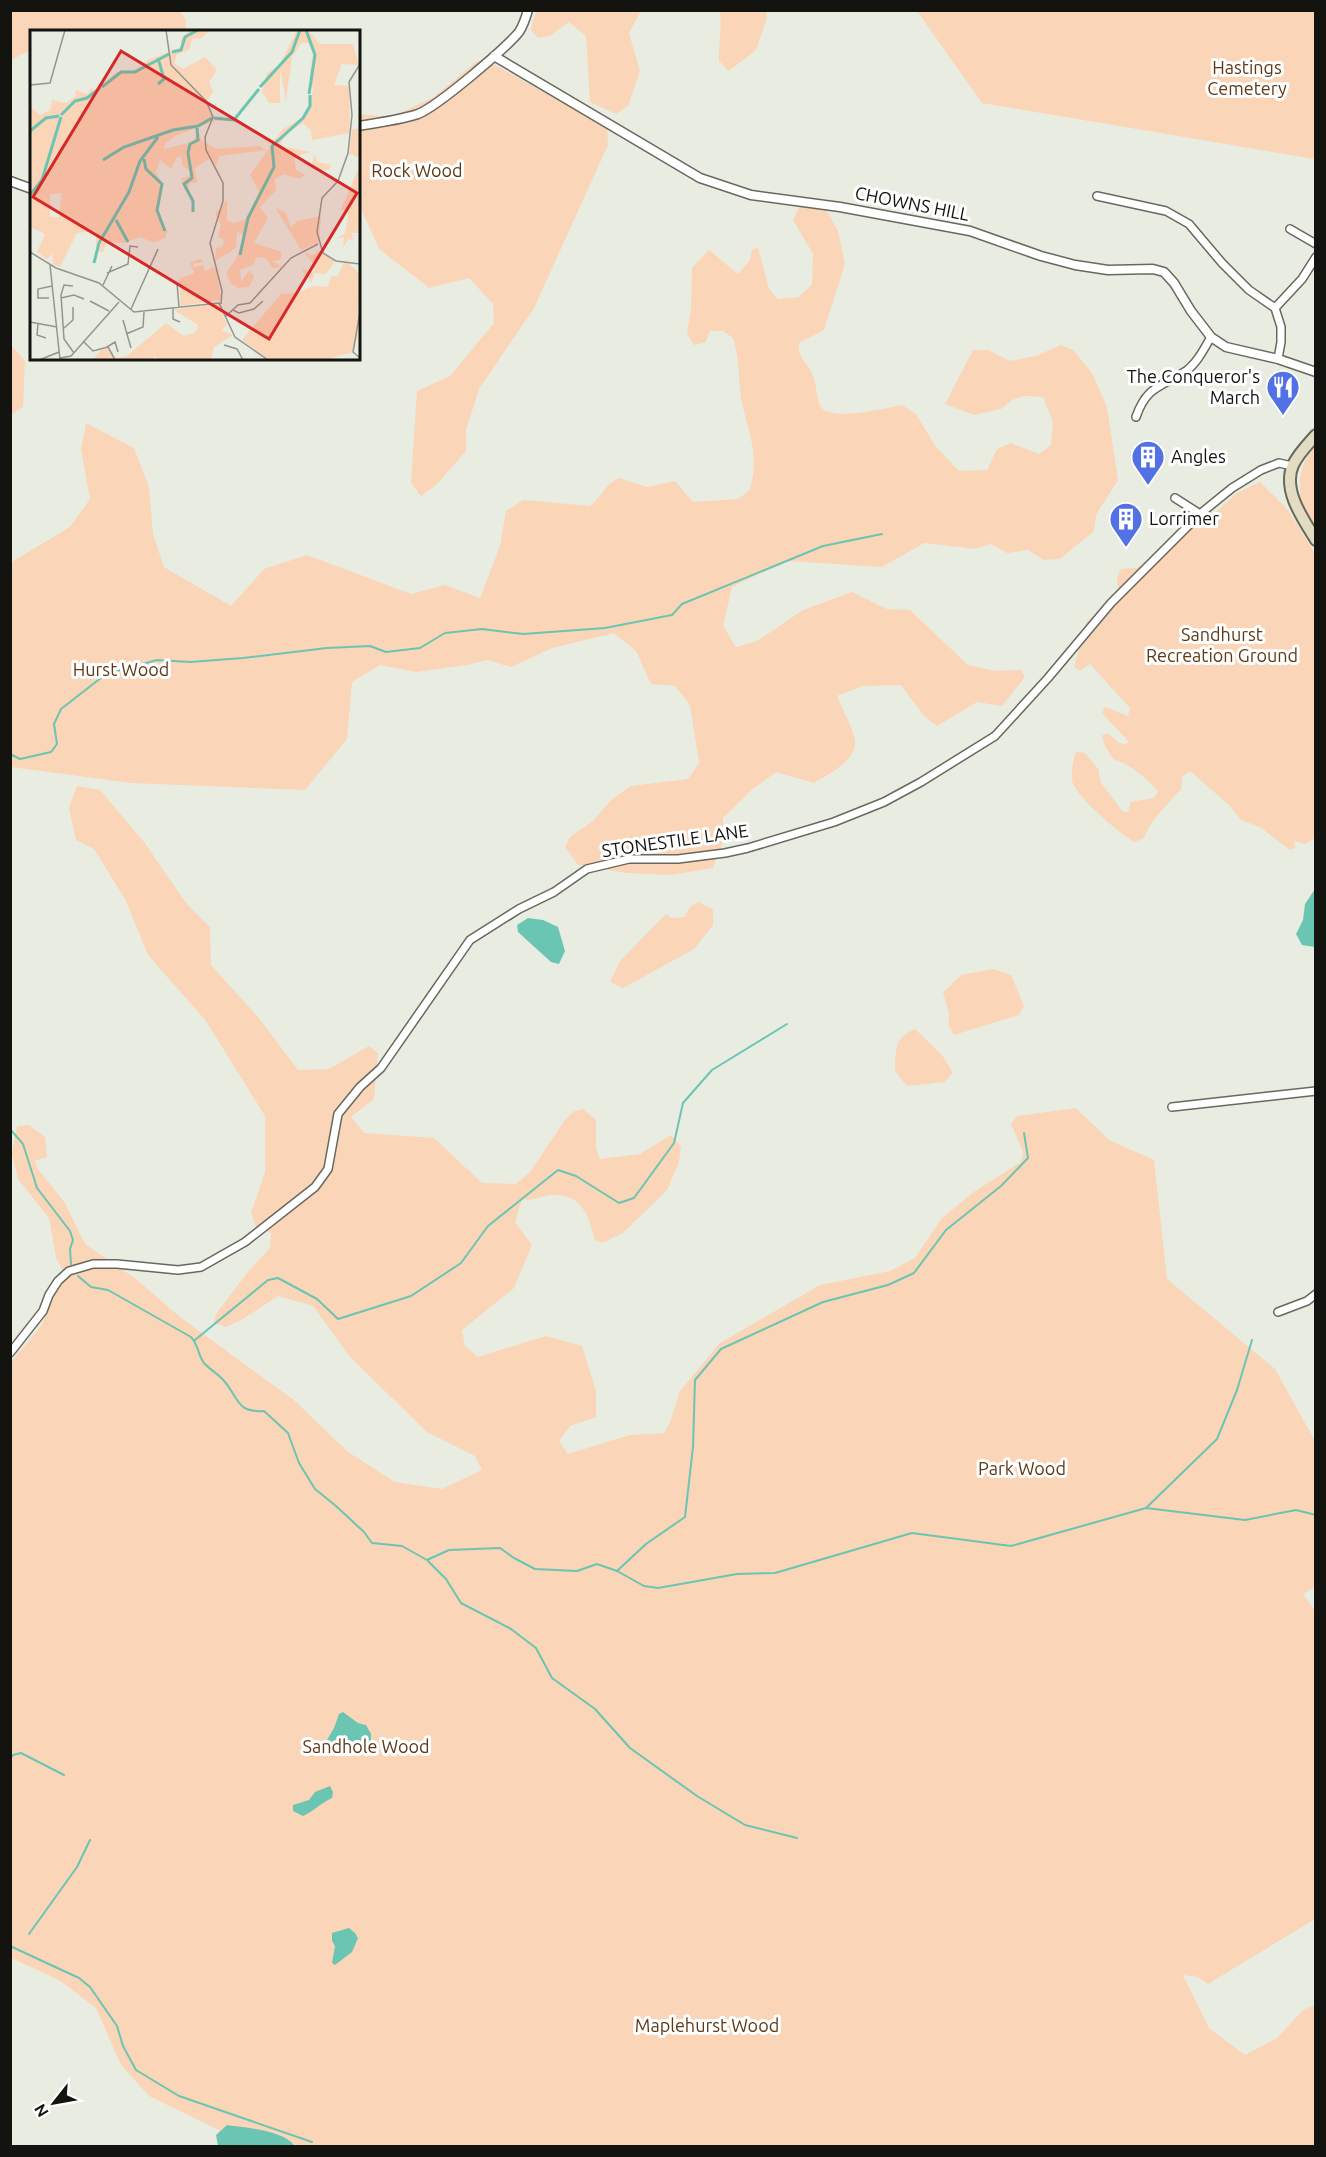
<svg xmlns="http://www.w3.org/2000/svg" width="1326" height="2157" font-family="Ubuntu,sans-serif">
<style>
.green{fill:#fad5b7}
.water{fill:#6bc5b3}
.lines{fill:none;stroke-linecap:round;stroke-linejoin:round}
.stream{stroke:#6bc5b3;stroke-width:2}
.minor-casing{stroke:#66695e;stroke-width:10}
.tertiary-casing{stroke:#66695e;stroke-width:11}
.secondary-casing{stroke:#66695e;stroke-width:14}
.minor{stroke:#fff;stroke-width:7}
.tertiary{stroke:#fff;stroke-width:8}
.secondary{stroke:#e3dbc2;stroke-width:10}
.labels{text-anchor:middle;stroke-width:6;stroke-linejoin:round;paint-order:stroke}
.park-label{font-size:18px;fill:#5f3a17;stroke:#fff}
.street-label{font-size:18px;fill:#131410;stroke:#fff}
.poi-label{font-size:18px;fill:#131410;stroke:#fff;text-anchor:start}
.inset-river{fill:none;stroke:#6bc5b3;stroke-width:3}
.inset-road{fill:none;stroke:#93968d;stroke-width:1.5}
.view{fill:#d62828;fill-opacity:0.15;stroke:#d62828;stroke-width:3}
.inset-edge{fill:none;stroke:#131410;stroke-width:3}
</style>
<rect width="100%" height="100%" fill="#e9ede1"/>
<path class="green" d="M11,10L180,11L186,20V31L32,32L31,50L11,60Z
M536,11H641L629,33L640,71L628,106L616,114L590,102L586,36L569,22L550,36L538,38L531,30Z
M719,11H766L767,18L756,50L729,71L719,61C718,46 723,23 719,11Z
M917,11H1315V159L982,103Z
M477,61L495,65L607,127L608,145L534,308L479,389L466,430V451L436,485L421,496L411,483L417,391L450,376L494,323L493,304L469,278L429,288L379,249L359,204L358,114L391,117L434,97Z
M800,205L827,211L838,231L845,264L824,330L799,343C797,358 808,363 813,376C817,385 816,399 821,407C832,422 886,408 902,405L916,414L936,447L959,471L987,470L997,449L1011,443L1039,454L1051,445L1053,422L1043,397L1024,396L1012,400L1001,409L974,415L945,404L973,350H988L1010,361L1036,356L1061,345L1073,350L1092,373L1107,407L1118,480L1096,515L1094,531L1060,559L1044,560L1028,550L1007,553L991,544L975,549L924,543L882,567L787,561L732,587L723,626L736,647L757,641L803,610L852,592L887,609L910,610L968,665L995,671L1021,670L1025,677L1002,706L977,702L937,726L924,716L901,685L863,686L837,696C842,709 850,722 854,736C861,759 830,773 814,783L776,772L753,789L723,818L724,839L713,868L671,875L626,873L578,865L565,847L570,837L594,820L612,799L631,786L688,779L699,763L690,705L675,686L651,684L636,651L614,633L552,648L511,667L487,660L467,665L416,672L380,665L352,682L347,739L305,790L131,783L11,767L10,563L70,527L90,499L81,450L86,423L134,448L149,487L153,534L164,567L231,606L264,569L307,555L411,594L445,585L480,598L500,546L506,511L523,500L590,506C603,496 604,485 619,478L647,487L675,481L693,502L738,499L750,490C760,451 748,434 741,398C738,376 740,360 733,338L723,331H710L706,342L694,345L687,334L691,309L692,268L709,250L738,274L750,260L752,250L758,247L769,289L778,299L799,297L812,284L813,254L793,220Z
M10,344L25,361L23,407L11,415Z
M1315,446V534C1303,514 1295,489 1303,466C1305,459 1312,452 1315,446Z
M1260,482L1288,510L1315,553V838L1305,844L1294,841L1295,848L1290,850L1260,827L1241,820L1229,805L1190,771L1182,777L1181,790C1173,796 1170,802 1163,809C1154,819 1149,825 1144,838L1135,842C1122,836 1073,794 1072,780C1071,772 1073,760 1076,752L1085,753L1099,770L1100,781L1123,812H1128L1131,802L1154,798L1158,791C1145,777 1132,765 1113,759L1104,744L1102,735L1109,734L1119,743L1127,744L1128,741L1102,713L1105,707L1128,716L1130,708L1090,664L1080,671L1074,667L1086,622L1106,607L1118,591L1117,578L1121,569L1137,568L1146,561L1188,523L1199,527L1237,493Z
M77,786L100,790L144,842L186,903L210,927L211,965L259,1018L298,1070L329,1069L369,1046L378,1053L374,1099L351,1117L364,1133L434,1138L482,1183L516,1184L530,1172L565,1120L574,1111L583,1109L596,1120V1148L600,1159L640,1154L671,1135L681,1146L679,1162L667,1190L623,1233L602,1243L595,1240C589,1218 583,1194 554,1195C542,1195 534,1202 522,1199L515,1222L532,1245L514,1288L462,1330L465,1346L478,1357L546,1336L582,1346L596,1391V1417L570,1426L559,1441L568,1454L630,1435L664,1433L670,1422L680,1391L720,1343L820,1285L890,1271L915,1258L942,1218L975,1191L1021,1162L1023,1152L1011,1124L1017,1116L1076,1108L1109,1140L1154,1160L1167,1279L1275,1369L1315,1441V1587L1303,1594L1316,1612L1315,1919L1208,1984L1197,1977L1183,1975L1209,2028L1245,2055L1277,2038L1303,2010L1315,2005V2146H295L294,2143L227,2125L221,2131L149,2096L121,2065L96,2008L59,1980L11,1958V1362L41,1326L57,1290L67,1279L56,1257L49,1218L18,1179L12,1154L17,1126L29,1125L45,1137L47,1157L35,1161L37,1168L65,1203L85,1244L136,1279L180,1317L295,1401L348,1452L395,1482L442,1489L482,1470L475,1456L427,1432L350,1357L313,1306L278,1296L243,1319L226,1327L214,1323L216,1314L247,1273L270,1248L271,1233L256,1226L251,1213L265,1172V1116L206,1021L148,955L126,901L94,849L76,840L69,808Z
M699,902L713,910V925L694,949L623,988L610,982L620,961L666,914L671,918L684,917L691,906Z
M994,969L1011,975L1024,1006L1019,1015L954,1035L949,1026V1013L943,993L961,975Z
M915,1029L942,1055L953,1073L944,1082L907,1086L895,1071C896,1051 893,1038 915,1029Z"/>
<path class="water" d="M1315,889V947L1302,945L1296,934L1303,920L1305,904Z
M528,918L543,920L558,927L565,951L559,964L551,962L518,932L517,925Z
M343,1712L358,1723L366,1725L371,1734V1747L363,1751L351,1745L343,1751L335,1753L327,1740L334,1728L339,1714Z
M330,1786L333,1792L332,1798C321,1803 314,1811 303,1816L293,1811V1805L309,1800L315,1792Z
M349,1928L355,1933L358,1938L352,1952L335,1965L332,1963L335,1946L332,1941V1933Z
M227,2125C247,2128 283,2130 295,2146H218L216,2135Z"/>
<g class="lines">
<path class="stream" d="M10,754L20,759L51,752L57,744L54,724L61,709L106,674L157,660L190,662L243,658L327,648L370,646L386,652L420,648L445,633L482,629L523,634L605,628L672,615L682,604L823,546L882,534
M10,1129L23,1144L37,1188L70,1231L73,1240L70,1249L71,1264
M78,1276L91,1287L108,1290L191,1337C198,1344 198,1355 204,1363C210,1370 219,1374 225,1382C239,1399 237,1413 264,1411L288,1433L299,1463L315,1489L336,1506L364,1532L372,1543L402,1546L427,1560L446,1579L461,1603L511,1629L536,1648L552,1678L595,1709L630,1748L697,1796L745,1825L797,1838
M195,1340L268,1280L278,1278L317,1299L338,1319L411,1296L461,1263L488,1226L558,1170L576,1176L619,1203L634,1198L674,1143L683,1103L712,1070L787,1024
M1146,1508L1217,1439L1237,1390L1252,1340
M427,1560L449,1550L500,1548L514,1558L535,1569L577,1571L597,1564L617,1571L644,1586L658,1588L737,1574L775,1573L912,1533L1011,1546L1146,1508L1245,1520L1296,1510L1316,1515
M617,1571L646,1544L685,1517L693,1447L695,1380L721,1349L823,1302L888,1285L914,1273L946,1230L1001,1186L1028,1158L1024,1133
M10,1759L13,1755L21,1753L64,1775
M29,1934L77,1867L90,1840
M10,1946L79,1978L90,1987L117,2026L123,2046L136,2070L179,2096L312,2142"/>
<defs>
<path id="minor" d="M1097,196L1166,211L1189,224L1222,263L1249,290L1275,308L1281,327V342L1278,359
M1290,229L1316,244
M1275,308L1302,279L1316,257
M1136,417C1147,385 1162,387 1186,371C1197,363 1204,349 1211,337
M1175,498L1200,514
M1172,1107L1316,1091
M1278,1312L1307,1301L1316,1294
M10,1353L43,1311L49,1295L58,1281L69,1271L93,1264H117L178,1270L201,1267L245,1242L315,1187L328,1169L338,1114L360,1087L381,1068L470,940L519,909L554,892L587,869L629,859H678L725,853L748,848L834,822L884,802L921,782L995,736L1048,678L1111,603L1200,514L1232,488L1261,470L1279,463L1292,466"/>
<path id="tertiary" d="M494,56L700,178L751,195L840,207L970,231L1041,256L1075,265L1108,270L1153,269L1164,272L1174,283L1191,311L1211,337L1226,347L1278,359L1316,372
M358,126C378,123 399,120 418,114C438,106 505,49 519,32C523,26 526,17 528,10
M10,181L32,189"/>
<path id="secondary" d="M1316,435C1308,444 1298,454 1293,465C1282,490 1303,519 1316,540"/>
</defs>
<use href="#minor" class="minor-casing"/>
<use href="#tertiary" class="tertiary-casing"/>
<use href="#secondary" class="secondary-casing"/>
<use href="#minor" class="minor"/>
<use href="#tertiary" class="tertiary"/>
<use href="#secondary" class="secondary"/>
</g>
<defs>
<symbol id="restaurant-pin" viewBox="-11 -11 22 30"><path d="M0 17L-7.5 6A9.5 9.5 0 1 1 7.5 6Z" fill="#5171e5" stroke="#fff"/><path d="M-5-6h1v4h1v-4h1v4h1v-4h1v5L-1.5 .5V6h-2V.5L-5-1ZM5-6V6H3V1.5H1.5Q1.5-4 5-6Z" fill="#fff"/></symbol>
<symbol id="building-pin" viewBox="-11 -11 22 30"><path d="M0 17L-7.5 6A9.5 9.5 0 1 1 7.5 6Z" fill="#5171e5" stroke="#fff"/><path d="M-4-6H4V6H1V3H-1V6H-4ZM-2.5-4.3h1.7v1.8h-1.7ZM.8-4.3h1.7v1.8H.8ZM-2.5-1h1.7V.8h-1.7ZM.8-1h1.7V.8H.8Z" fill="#fff"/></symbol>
</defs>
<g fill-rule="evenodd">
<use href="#restaurant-pin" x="1264" y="368" width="38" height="52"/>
<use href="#building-pin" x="1129" y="438" width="38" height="52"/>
<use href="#building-pin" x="1107" y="500" width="38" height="52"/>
</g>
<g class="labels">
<g class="park-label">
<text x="1247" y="74">Hastings<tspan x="1247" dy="21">Cemetery</tspan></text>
<text x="417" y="177">Rock Wood</text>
<text x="1222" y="641">Sandhurst<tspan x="1222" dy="21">Recreation Ground</tspan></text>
<text x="121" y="676">Hurst Wood</text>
<text x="1022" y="1475">Park Wood</text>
<text x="366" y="1753">Sandhole Wood</text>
<text x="707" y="2032">Maplehurst Wood</text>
</g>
<g class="street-label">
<text transform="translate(912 204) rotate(11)" y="6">CHOWNS HILL</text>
<text transform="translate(675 841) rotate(-8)" y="6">STONESTILE LANE</text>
</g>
<g class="poi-label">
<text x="1260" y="383" text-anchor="end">The Conqueror's<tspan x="1260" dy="21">March</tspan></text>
<text x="1171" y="463">Angles</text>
<text x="1149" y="525">Lorrimer</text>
</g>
</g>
<g transform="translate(30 30)">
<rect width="330" height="330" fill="#e9ede1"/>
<path d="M160,0H180L172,8L162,9L159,20L146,25L145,34L153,39L175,27L187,40L179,52L183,61L176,73L182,87L202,91H185L145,106L135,114L134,119L163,112L168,100L172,111L187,119L230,116L236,120L190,126L186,135L179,129L165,138L167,153H160L156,163L151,148L158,147L161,142L152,135L151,126L147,127L141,139L130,130L126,142L132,154L129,181L132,199L138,201L135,208L124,213L110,207L93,213L77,212L73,222L66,221V201L47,203L30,237L23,234L22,224L17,229L7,222L15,204L0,197V76L10,85L20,80L22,70L36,73L46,66L45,60L57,64L62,57L64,62L69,53L74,54L87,42H101L120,29L152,17L151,9ZM32,163L29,187H20V164ZM267,0H278L290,14H323L329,35L312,34L304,55L319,56L320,103L282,110L281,101L273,93L260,101L251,112V116L281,122L264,127L266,140L275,145L269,149L254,144L245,149L246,160L230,177L238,188L224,213L252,222L250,230L242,231L252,237L242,238L236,228L227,227L223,235L210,240L211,251L220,240L224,247L219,257L209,258L201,254L196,243L206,229L214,205L207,202L206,218L185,231L186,218L192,217L195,210L188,207L191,194L185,184L197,170V190L204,193L217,189L229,161L220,145L252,100L275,86L283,61L280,41L283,23L279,13H271L262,27L256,71L250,39V73H239L232,62L237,43L249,36ZM330,98V128L319,124L322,100ZM284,124L288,132L301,135L299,140L281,139ZM330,135V203H322L323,211L319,209L313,217L314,207L306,209L315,203L318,188V183L311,179ZM245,177L256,183L261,197L267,191L291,186L289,212L271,220ZM288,220L305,231L296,244L285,243L281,253L271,239L284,242L283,233L274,223L284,225ZM171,229L173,233H164L163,237L173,235L175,241L183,237L187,241L191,270L151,276L149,249L164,243L160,232ZM315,230L330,244L327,310L322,322L295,330H239L212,310L251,264L268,263L282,256L297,257L302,246H308ZM187,273L197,294L192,301L203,305L184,317L181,330H128L125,326L122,330H71V325L70,330H63L71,320L80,318L86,328L97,326L136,293L154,306L166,302L168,295L144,280Z" fill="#fad5b7" fill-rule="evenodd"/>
<path class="inset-river" d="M276,0L285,25L279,64M142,22L151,20L155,7L168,0M128,28L134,49L128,54M72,57L91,42H105L139,24M230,57L262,22L270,0M31,85L45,71L57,68L70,58M184,88L204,90L229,59M0,101L16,88L29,86M114,129L116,139L132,154L127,180L135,201M73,130L94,117L143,100L168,96L182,88M0,165L12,150L31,87M163,182V171L154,154L162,148L158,123L160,114L168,110L167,98M86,190L98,212M210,225L218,188L244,137L242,116L273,88L280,76V65M64,233L69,213L99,162L110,131L128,107"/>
<path class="inset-road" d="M136,0L141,35L176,71L183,87L175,107L176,120L193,153V171L180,213L192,261L191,274M330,34L319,52L322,85L318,123L308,151L292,168L287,202L293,223L306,231L330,234M0,55L20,53L35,0M0,222L26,238L69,253L104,282L189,273L205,307L238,330M20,235L30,330M77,243L98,234L100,216L108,217M147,253L149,277M73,255L82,236M43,256L34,255L31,265L34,309L44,323M19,268H8V259L22,256M31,268L44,265L54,269M60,271L79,281M143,278V289L150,292M101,279L128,219M203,280L209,283L224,279L233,271M330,282L323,322L330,328M196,286L208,275L220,273L261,228L288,214M93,290L101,318M0,292L27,297M8,294L7,305L16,308M34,298L43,290V277M96,304L113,297L114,282M53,311L63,321L78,317L85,330M194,315L207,319L213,330M77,317L85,312L88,322M30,328L41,326L89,272M9,330L29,322"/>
<path class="view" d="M91,21L327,163L239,309L3,167Z"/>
<rect width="330" height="330" class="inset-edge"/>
</g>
<rect width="1326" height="2157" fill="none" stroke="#131410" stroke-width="24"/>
<g transform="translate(54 2103) rotate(239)" stroke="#ffffff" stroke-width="4.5" paint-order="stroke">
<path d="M0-4.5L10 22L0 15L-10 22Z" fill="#131410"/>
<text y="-9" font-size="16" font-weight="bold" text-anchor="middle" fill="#131410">N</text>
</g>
</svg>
